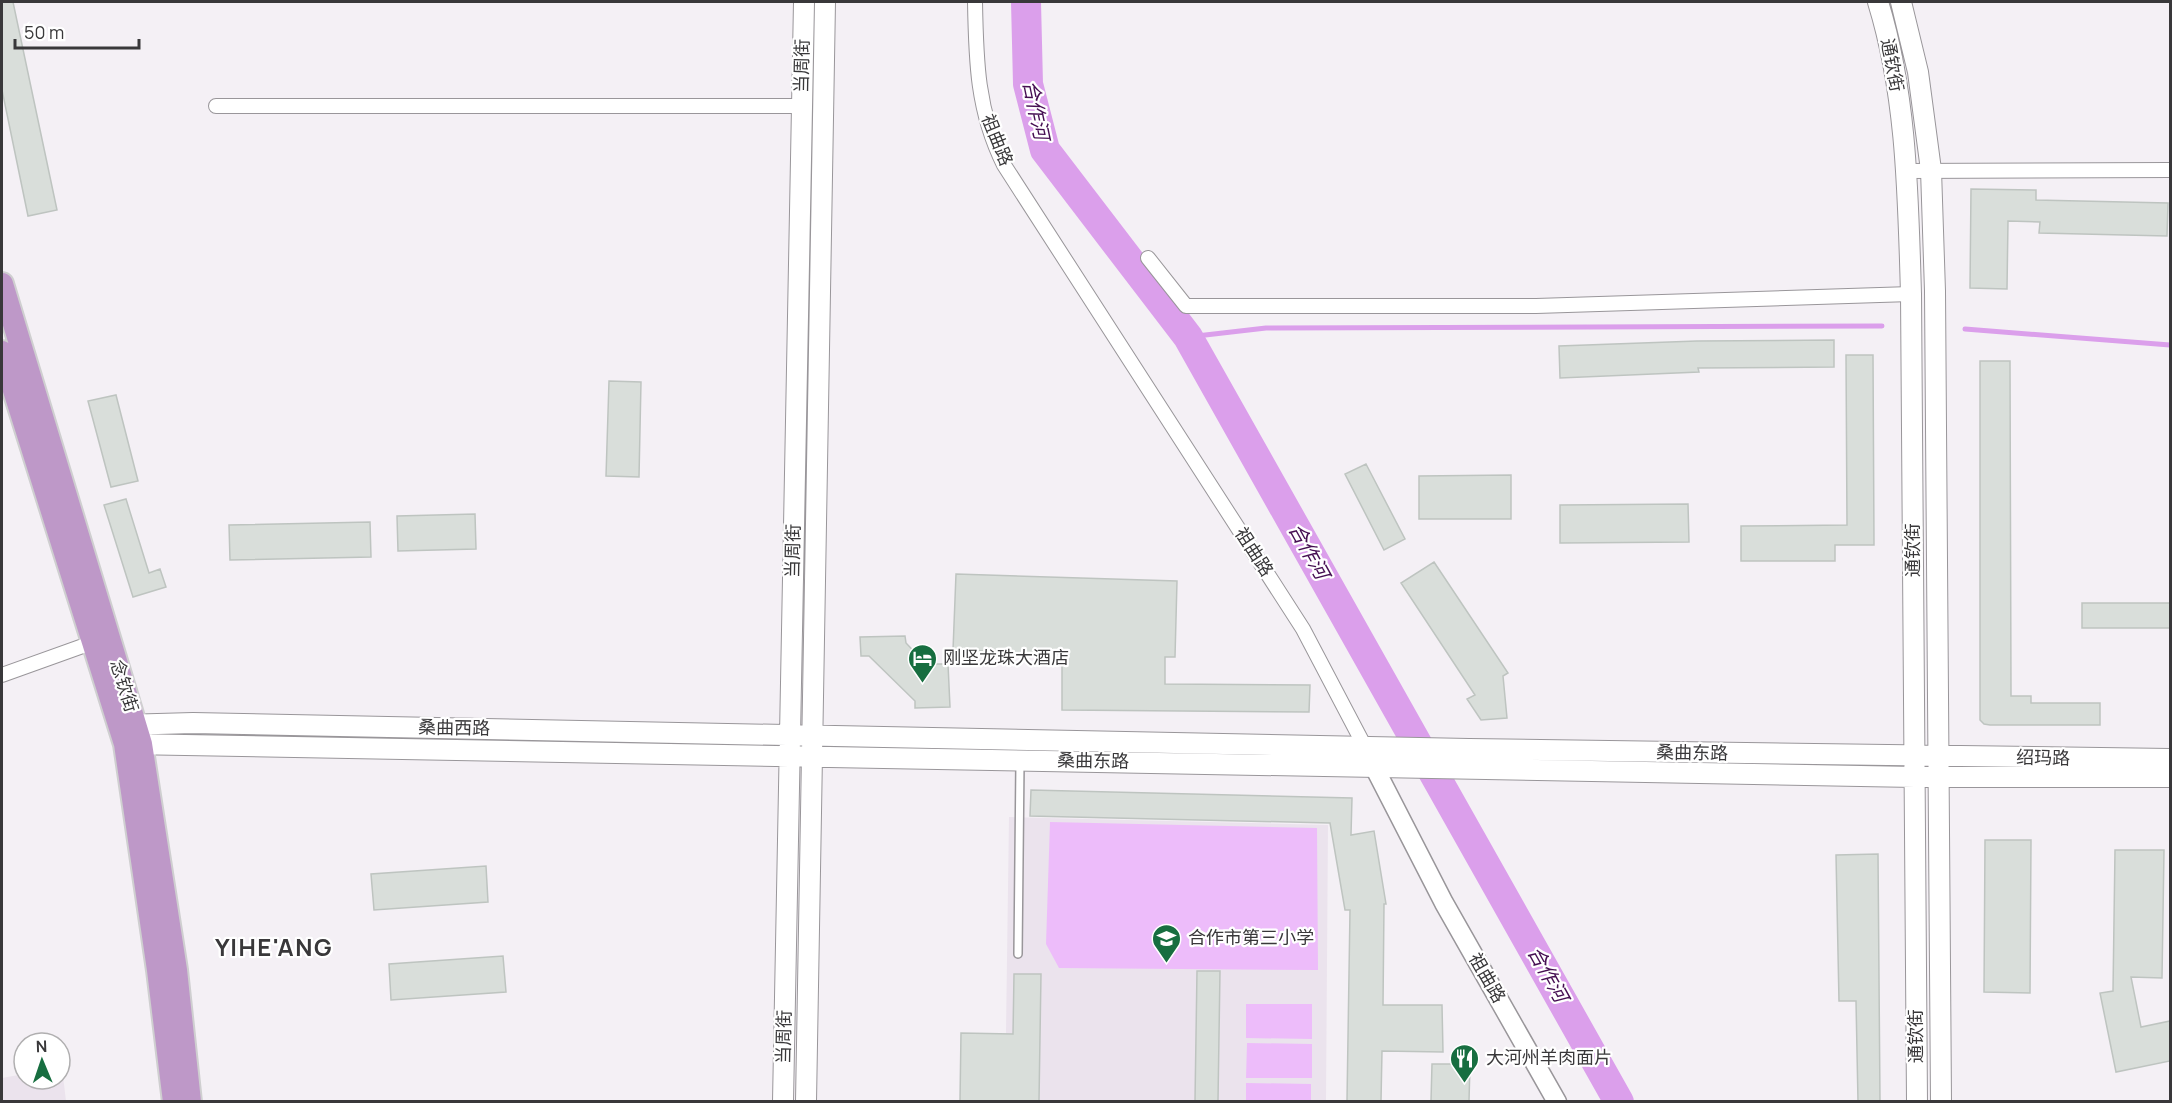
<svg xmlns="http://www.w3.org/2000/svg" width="2172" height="1103" font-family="Manrope,'Noto Sans SC',sans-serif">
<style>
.built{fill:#ebe3ed}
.green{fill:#edbcfa}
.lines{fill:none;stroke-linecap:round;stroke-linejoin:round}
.stream{stroke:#db9feb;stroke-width:5}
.river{stroke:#db9feb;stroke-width:30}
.building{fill:#d9deda;stroke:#bec4c0;stroke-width:1.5}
.service-casing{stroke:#99969a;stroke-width:10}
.minor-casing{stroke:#99969a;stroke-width:16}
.tertiary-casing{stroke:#99969a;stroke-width:21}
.secondary-casing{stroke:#99969a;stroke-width:22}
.trunk-casing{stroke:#cfcfd0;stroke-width:26}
.service{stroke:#fff;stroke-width:7}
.minor{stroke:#fff;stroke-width:14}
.tertiary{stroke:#fff;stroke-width:18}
.secondary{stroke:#fff;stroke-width:20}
.trunk{stroke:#be98c8;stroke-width:22}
.labels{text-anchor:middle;stroke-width:4.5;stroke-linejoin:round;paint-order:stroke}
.street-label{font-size:18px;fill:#39383a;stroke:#fff}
.poi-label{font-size:18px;fill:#39383a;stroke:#fff;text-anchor:start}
.water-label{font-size:20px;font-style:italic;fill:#450e52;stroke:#fff}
.district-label{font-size:24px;font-weight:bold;letter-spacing:1.5px;fill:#39383a;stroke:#fff}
</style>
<rect width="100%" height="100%" fill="#f4f0f5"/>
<path class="built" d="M1009,817L1328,825L1326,1101L1005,1102Z
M62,1068L66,1101H2V1078L24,1074V1079H60V1069Z"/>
<path class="green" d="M1050,822L1317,828L1318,970L1059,968L1046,944Z
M1246,1004H1312V1039L1246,1038Z
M1247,1043L1312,1044V1078H1246Z
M1246,1083L1311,1084V1101H1246Z"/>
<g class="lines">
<path class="stream" d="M1965,329L2170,345
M1188,337L1266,328L1882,326"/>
<path class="river" d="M1026,2L1028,84L1045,150L1188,337L1619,1102"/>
</g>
<path class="building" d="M2,2H13L57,210L28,216L2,90Z
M1971,189L2036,190V200L2168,203L2167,236L2039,233L2040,222L2008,221L2007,289L1970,288Z
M1834,340V367L1698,368L1699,372L1560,378L1559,346L1697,341Z
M1846,355H1873L1874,545H1835V561H1741V526L1847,525Z
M1980,361H2010L2011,696H2031V703H2100V725H1990L1984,724L1980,720Z
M609,381L641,382L639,477L606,476Z
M116,395L138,481L111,487L88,401Z
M1366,464L1405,539L1384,550L1345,474Z
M1511,475V519H1419V476Z
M126,499L149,573L160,569L166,587L133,597L104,505Z
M1688,504L1689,542L1560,543V505Z
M475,514L476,549L398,551L397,516Z
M370,522L371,557L230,560L229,525Z
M1434,562L1508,673L1503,676L1507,718L1481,720L1467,699L1475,695L1401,583Z
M956,574L1177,581L1175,657H1165V684L1310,685L1309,712L1062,710V654L953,650Z
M2082,603H2170V628H2082Z
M905,636L906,643L926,664H948L950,707L915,708V701L869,656H861L860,637Z
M1031,790L1352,798L1351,835L1374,831L1386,904H1384L1383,1005H1442L1443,1052L1382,1051L1381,1101H1347L1350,910H1345L1330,823L1030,816Z
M1985,840H2031L2030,993L1984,992Z
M2115,850H2164L2162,978L2131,977L2141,1027L2170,1021V1061L2116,1072L2100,993L2113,991Z
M1878,854L1880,1101H1858L1856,1001H1839L1836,855Z
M486,866L488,902L374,910L371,874Z
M503,956L506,992L391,1000L389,964Z
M1197,971H1220L1218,1101H1195Z
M1014,974H1041L1039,1101H960L961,1033L1013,1034Z
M1432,1064H1470L1469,1101H1431Z"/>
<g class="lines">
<defs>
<path id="service" d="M1018,954L1020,762"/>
<path id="minor" d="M975,2C976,60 977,111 1004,165L1303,629L1365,747
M216,106H801
M1907,171L2170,170
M1148,258L1186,306H1536L1911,294
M2,675L94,642"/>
<path id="tertiary" d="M1369,757L1444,903L1557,1102"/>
<path id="secondary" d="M1878,2C1907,96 1908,196 1911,294L1917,1102
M1901,2L1918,72L1931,170L1935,291L1941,1102
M122,725L193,723L1469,749L2170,759
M128,744L1915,777H2170
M783,1102L804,2
M806,1102L825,2"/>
<path id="trunk" d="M2,284L141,744L176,970L190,1102
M2,352L125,744L158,970L174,1102"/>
</defs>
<use href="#service" class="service-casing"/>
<use href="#minor" class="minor-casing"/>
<use href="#tertiary" class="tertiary-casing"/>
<use href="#secondary" class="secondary-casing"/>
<use href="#trunk" class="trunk-casing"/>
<use href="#service" class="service"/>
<use href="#minor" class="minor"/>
<use href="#tertiary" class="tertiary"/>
<use href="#secondary" class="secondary"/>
<use href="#trunk" class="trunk"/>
</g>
<defs>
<symbol id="hotel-pin" viewBox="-11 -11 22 30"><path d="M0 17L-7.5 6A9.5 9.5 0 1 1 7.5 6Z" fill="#176e40" stroke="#fff"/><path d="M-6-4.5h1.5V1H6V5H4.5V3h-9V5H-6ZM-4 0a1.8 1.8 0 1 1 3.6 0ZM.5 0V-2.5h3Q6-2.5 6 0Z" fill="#fff"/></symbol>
<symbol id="school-pin" viewBox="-11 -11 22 30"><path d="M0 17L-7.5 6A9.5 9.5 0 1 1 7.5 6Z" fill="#176e40" stroke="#fff"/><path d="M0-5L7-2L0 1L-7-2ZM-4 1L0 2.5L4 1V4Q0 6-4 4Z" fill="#fff"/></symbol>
<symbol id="restaurant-pin" viewBox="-11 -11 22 30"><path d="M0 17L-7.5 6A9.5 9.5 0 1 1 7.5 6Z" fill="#176e40" stroke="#fff"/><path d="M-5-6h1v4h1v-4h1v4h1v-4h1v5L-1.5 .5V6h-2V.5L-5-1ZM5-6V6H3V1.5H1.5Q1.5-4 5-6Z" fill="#fff"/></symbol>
</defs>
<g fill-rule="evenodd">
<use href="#hotel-pin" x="906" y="642" width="33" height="45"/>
<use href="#school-pin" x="1150" y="922" width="33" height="45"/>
<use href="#restaurant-pin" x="1448" y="1042" width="33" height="45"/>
</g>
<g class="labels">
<g class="street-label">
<text transform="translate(1892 65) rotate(79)" y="6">通钦街</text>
<text transform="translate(802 66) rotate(-89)" y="6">当周街</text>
<text transform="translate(997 140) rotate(68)" y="6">祖曲路</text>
<text transform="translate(1913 550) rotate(-90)" y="6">通钦街</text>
<text transform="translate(793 551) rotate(-89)" y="6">当周街</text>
<text transform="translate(1254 552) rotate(57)" y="6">祖曲路</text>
<text transform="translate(124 686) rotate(73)" y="6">念钦街</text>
<text transform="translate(454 728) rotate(1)" y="6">桑曲西路</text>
<text transform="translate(1692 753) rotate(1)" y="6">桑曲东路</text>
<text transform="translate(2043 758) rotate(1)" y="6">绍玛路</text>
<text transform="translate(1093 761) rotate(1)" y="6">桑曲东路</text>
<text transform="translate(1487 978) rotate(60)" y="6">祖曲路</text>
<text transform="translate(1916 1036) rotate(-90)" y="6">通钦街</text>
<text transform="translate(784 1037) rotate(-89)" y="6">当周街</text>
</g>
<g class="poi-label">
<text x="943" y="664">刚坚龙珠大酒店</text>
<text x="1188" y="944">合作市第三小学</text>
<text x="1486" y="1064">大河州羊肉面片</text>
</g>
<g class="water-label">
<text transform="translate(1036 110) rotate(78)" y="7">合作河</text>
<text transform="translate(1309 551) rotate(61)" y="7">合作河</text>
<text transform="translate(1548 974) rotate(61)" y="7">合作河</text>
</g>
<g class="district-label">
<text x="274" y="956">YIHE'ANG</text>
</g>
</g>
<rect width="2172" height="1103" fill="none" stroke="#39383a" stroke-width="6"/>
<g transform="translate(42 1061) rotate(358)"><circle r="28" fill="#ffffff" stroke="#b0afb0" stroke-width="1.5"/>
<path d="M0-4.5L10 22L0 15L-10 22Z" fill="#176e40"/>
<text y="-9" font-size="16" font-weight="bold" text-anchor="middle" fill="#39383a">N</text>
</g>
<path d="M15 39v9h124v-9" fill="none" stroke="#39383a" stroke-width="3"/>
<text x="24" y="39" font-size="18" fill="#39383a" stroke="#ffffff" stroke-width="4.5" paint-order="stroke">50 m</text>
</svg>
